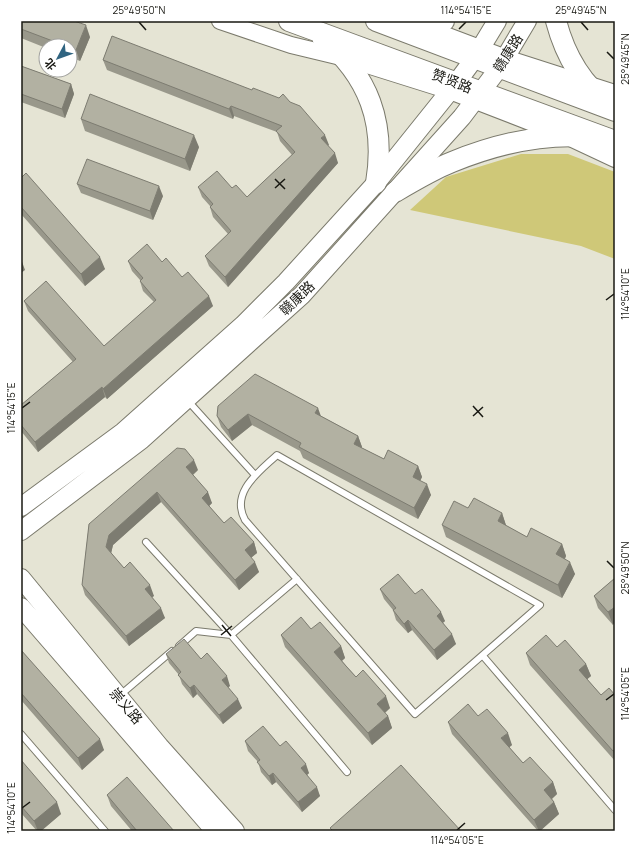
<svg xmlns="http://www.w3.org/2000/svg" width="636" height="852" font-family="Manrope,'Noto Sans SC',sans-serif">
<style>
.green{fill:#cfc878}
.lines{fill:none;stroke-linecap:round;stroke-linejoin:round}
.service-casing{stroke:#7b7a6c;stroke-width:8}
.tertiary-casing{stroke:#7b7a6c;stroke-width:18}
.secondary-casing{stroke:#7b7a6c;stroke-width:20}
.primary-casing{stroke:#7b7a6c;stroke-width:22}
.service{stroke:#fff;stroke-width:6}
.tertiary{stroke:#fff;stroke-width:16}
.secondary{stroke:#fff;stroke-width:18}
.primary{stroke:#fff;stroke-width:20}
.wall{fill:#99988b}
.shaded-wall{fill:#7d7c71}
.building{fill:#b2b1a2;stroke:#7d7c71}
.ticks{fill:none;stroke:#181812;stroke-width:1.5}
.labels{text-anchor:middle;stroke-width:3;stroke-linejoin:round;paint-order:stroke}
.street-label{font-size:14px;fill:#181812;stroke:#fff}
.neatline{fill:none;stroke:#181812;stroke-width:1.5}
.ticks-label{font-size:10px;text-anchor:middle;fill:#181812}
</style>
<rect width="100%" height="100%" fill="#e5e4d4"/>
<path class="green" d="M521,154H568L615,172V259L581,246L410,210L446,177Z"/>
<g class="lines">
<defs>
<path id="service" d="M188,401L255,475
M277,455L540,605L415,714L245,520C230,492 259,472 277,455Z
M146,542L231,635L347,772
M179,646L196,631L231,635L297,579
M483,656L615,810
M119,696L172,651
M21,734L105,831"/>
<path id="tertiary" d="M220,21L291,45L345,58L450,91L566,136L615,159
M416,24L506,58L615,93"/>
<path id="secondary" d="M21,507L123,432L243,325L286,282L376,183L457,82L474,59L497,21
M21,531L141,440L302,295L462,117L499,68L527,21
M21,578L160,747L235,831
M21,607L215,831"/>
<path id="primary" d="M289,21L615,141
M376,21L615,111
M556,21C565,55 581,84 610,105
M396,24L417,25L444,21
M322,37C369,76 386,123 376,183
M395,192C412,182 434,169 452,162C496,144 543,133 590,137"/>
</defs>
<use href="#service" class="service-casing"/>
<use href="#tertiary" class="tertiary-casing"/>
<use href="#secondary" class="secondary-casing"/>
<use href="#primary" class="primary-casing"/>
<use href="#service" class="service"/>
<use href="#tertiary" class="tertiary"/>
<use href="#secondary" class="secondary"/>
<use href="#primary" class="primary"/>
</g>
<path class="wall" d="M21,21L90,37L80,61L70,57V46H46V48L21,38Z
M112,36L329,145H328L338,163L228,287L209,266L205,256L228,234L213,217L210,207V206L202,197L198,187L232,188L247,197L292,155L280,141L277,132L234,116L233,119L107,70L103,60Z
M21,66L71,84L74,94L65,118L21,102Z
M81,119L199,147L190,171L85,131Z
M21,178L105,269L85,286L21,214Z
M77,184L163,196L153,220L81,193Z
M128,261L162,262L182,277L213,306L107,399L105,397L38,452L21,431V405L73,362L28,311L24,301L104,346L154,302L143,291L140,281V280L132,271Z
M218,406L321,416L358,436L362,447V448L384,459L418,466L422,477L420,481L431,495L418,519L303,458L300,451L252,425L232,441L221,427L217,416Z
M198,470L193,475L212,503L209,506L224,523L254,542L257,553L251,558L259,572L239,590L161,502L113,545L111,553L124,568L154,596L152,597L165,618L129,646L85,595L82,585L89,524Z
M468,508L502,513L506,526L527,537L562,544L566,556L565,559L575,574L562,598L446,537L442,525Z
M615,578L613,625L598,608L594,596Z
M380,589L415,594L445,621L443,623L456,644L437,660L412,630L408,633L396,620L393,610L384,599Z
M311,629L341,646L345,658L342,661L356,677L390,708L385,713L388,716L392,728L372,745L285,647L281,635Z
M557,647L586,664L591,676L587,679L601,695H615V761L530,665L526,653Z
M21,650L104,750L82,770L21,700Z
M166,654L201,659L230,686L228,687L242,708L223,724L197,694L193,698L182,684L179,675L169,663Z
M478,716L512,745L509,747L523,763L553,782L557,794L552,799L554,802L559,814L540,831H538L452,734L448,722Z
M245,741L280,746L309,773L307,775L320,796L302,812L276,782L272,785L261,772L258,762L248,751Z
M21,760L61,814L41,831H37L21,813Z
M107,795L174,831H132L111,806Z"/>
<path class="shaded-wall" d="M86,25L90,37L80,61L76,50Z
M71,84L74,94L65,118L62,109Z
M231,106L234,116L233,119L229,109Z
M194,135L199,147L190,171L185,159Z
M325,135L329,145L325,148L321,138Z
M335,153L338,163L228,287L225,277Z
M159,186L163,196L153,220L150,211Z
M100,257L105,269L85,286L81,274Z
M21,259L25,270L21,273Z
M209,296L213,306L107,399L103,389Z
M102,387L105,397L38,452L35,442Z
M318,408L322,419L315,413Z
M248,414L252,425L232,441L228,430Z
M358,436L362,447L358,455L354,444Z
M194,460L198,470L190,477L186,467Z
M418,466L422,477L417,487L413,477Z
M427,484L431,495L418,519L414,508Z
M157,492L161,502L113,545L110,558L106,547L109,535Z
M208,492L212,503L206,509L202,498Z
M502,513L506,525L502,534L498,521Z
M254,542L257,553L248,560L245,550Z
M562,544L566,556L561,566L556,554Z
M255,562L259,572L239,590L235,580Z
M570,562L575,574L562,598L558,585Z
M150,585L154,596L149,599L145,589Z
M615,607V622L613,625L608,612Z
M161,608L165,618L129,646L126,636Z
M441,612L445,621L440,625L437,616Z
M408,620L412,630L408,633L404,624Z
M452,634L456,644L437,660L434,650Z
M341,646L345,658L338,664L334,652Z
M586,664L591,676L584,682L579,670Z
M227,676L230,686L226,689L222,680Z
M194,685L197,694L193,698L190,688Z
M386,696L390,708L381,716L377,704Z
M238,699L242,708L223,724L219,715Z
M388,716L392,728L372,745L368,733Z
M508,733L512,745L505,751L501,738Z
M100,739L104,750L82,770L78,758Z
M615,749V757L613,751Z
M306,764L309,773L305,777L301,768Z
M273,773L276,782L272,785L269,776Z
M553,782L557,794L548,802L544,790Z
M317,787L320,796L302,812L298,802Z
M57,802L61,814L41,831H38L34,821Z
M554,802L559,814L540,831H539L534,820Z"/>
<path class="building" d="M21,21H74L86,25L76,50L70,47V46H66L21,29Z
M112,36L252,90L253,88L279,98L283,94L290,102L300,106L325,135L321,138L335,153L225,277L205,256L231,231L210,207L213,204L198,187L217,171L232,188L236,185L247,197L295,152L276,131L282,126L231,106L229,109L103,60Z
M21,66L71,84L62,109L21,94Z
M90,94L194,135L185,159L81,119Z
M87,159L159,186L150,211L77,184Z
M26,173L100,257L81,274L21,207V178Z
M147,244L162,262L166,258L182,277L188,272L209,296L103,389L102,387L35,442L21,425V405L76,359L24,301L46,281L104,346L156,300L140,281L143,278L128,261Z
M255,374L318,408L315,413L358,436L354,444L384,459L388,450L418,466L413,477L427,484L414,508L299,447L301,443L248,414L228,430L217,416L218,406Z
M177,448L185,449L194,460L186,467L208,492L202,498L224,523L231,517L254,542L245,550L255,562L235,580L157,492L109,535L106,547L124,568L130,562L150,585L145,589L161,608L126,636L82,585L89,524Z
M474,498L502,513L498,521L527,537L531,528L562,544L556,554L570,562L558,585L442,525L454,501L468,508Z
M398,574L415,594L422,589L441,612L437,616L452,634L434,650L408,620L404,624L393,610L396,608L380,589Z
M615,578V607L608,612L594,596Z
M301,617L311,629L320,622L341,646L334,652L346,666L356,677L363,670L386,696L377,704L388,716L368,733L281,635Z
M546,635L557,647L565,640L586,664L579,670L601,695L609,688L615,695V749L613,751L526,653Z
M184,639L201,659L207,653L227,676L222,680L238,699L219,715L194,685L190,688L178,675L181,672L166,654Z
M21,650L100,739L78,758L21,693Z
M468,704L478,716L487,709L508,733L501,738L523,763L530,757L553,782L544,790L554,802L534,820L448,722Z
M263,726L280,746L286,741L306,764L301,768L317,787L298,802L273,773L269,776L257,762L260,760L245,741Z
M21,760L57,802L34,821L21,806Z
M401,765L461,831H333L330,828Z
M127,777L174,831H137L107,795Z"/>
<path class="ticks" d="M139,22L146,30M581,22L588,30M459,29L466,22M607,52L614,59M275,179L285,189M275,188L285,179M606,300L614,294M473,406L483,417M22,408L30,402M473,416L483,407M607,561L614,568M222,625L231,636M221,635L232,626M606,700L614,694M22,808L30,802M457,830L465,823"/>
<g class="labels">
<g class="street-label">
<text transform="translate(508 53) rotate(-58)" y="5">赣康路</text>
<text transform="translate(452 81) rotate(21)" y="5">赞贤路</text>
<text transform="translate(297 298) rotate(-44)" y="5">赣康路</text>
<text transform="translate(126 706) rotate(50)" y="5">崇义路</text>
</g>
</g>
<rect width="636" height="852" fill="none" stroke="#ffffff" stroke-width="44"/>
<g transform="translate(58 58) rotate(229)"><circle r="19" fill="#ffffff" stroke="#a3a3a0"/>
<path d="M0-3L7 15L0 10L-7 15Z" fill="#306481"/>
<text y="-6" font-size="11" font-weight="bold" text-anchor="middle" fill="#181812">北</text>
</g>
<rect x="22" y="22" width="592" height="808" class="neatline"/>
<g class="ticks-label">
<text x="139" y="14">25°49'50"N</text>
<text x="466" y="14">114°54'15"E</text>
<text x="581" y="14">25°49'45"N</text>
<text transform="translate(625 59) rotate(-90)" y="4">25°49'45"N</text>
<text transform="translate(625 294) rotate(-90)" y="4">114°54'10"E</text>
<text transform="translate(11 408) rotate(-90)" y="4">114°54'15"E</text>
<text transform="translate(625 568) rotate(-90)" y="4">25°49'50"N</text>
<text transform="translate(625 694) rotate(-90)" y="4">114°54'05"E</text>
<text transform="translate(11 808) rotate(-90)" y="4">114°54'10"E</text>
<text x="457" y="844">114°54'05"E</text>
</g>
</svg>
